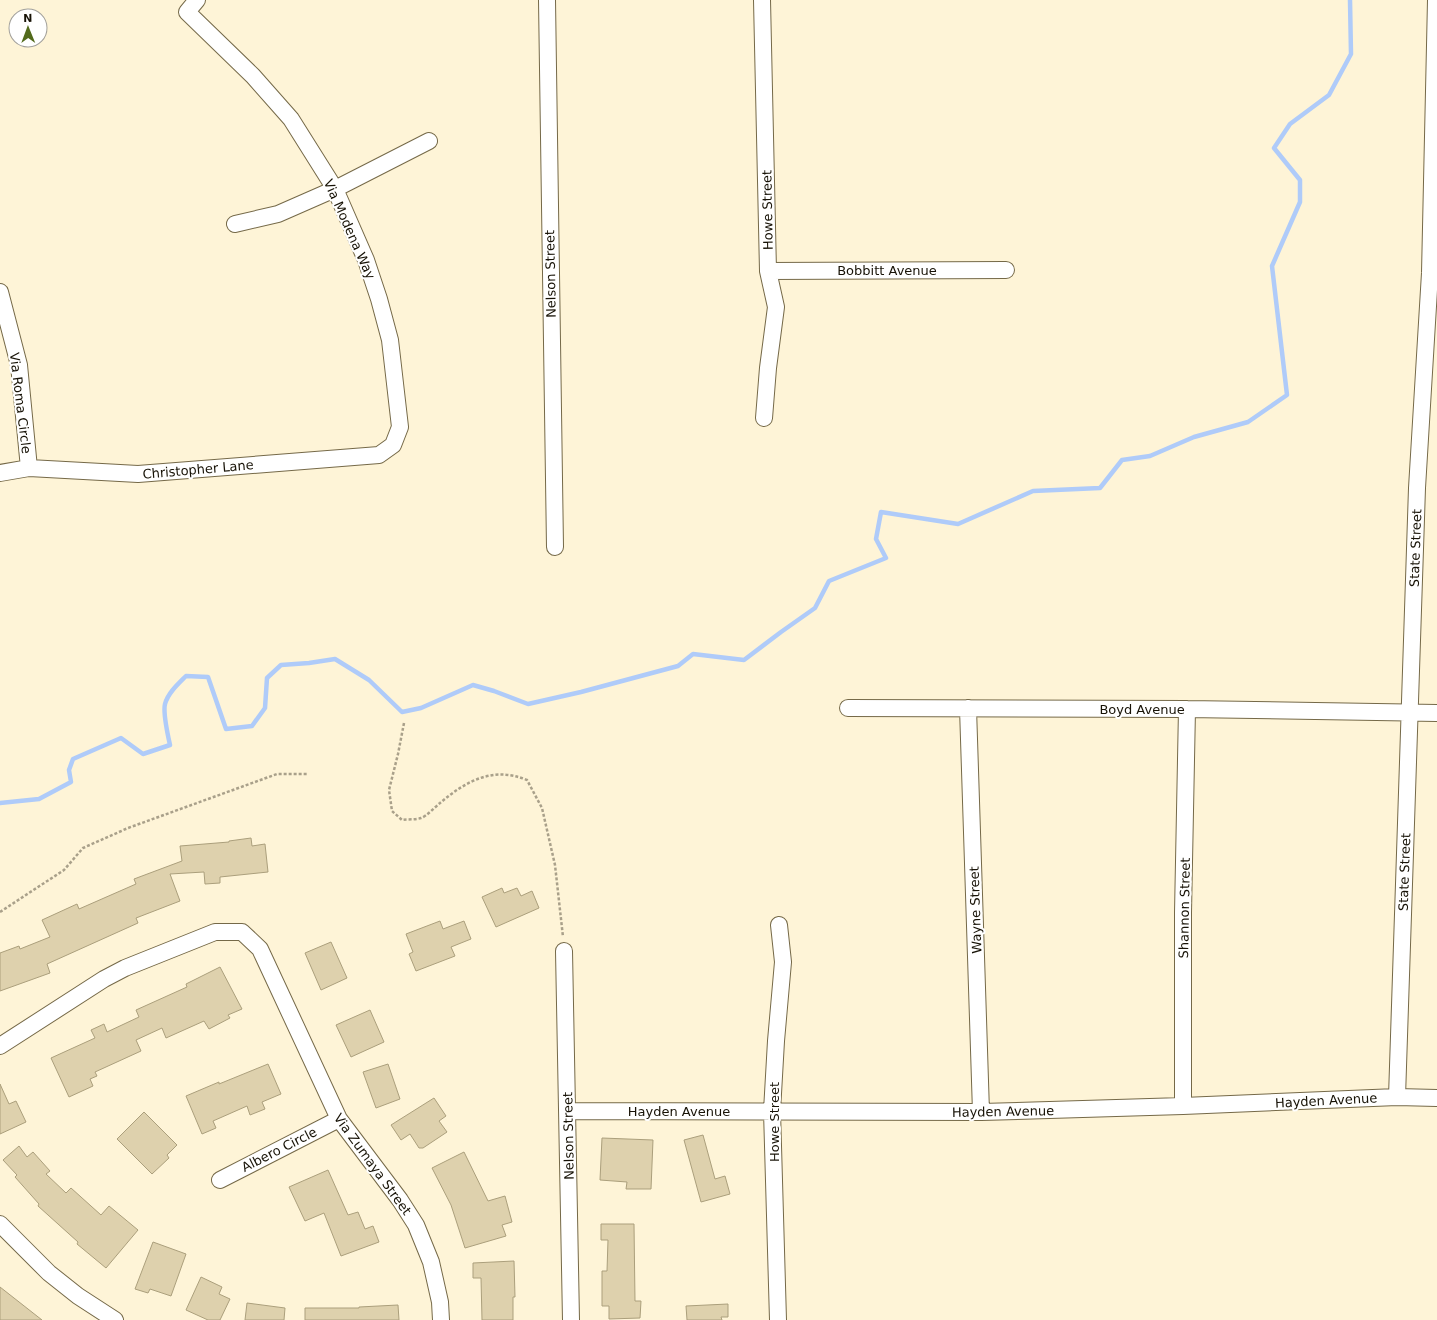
<svg xmlns="http://www.w3.org/2000/svg" width="1437" height="1320" font-family="'DejaVu Sans',sans-serif">
<style>
.lines{fill:none;stroke-linecap:round;stroke-linejoin:round}
.stream{stroke:#afcbf9;stroke-width:4.5}
.building{fill:#ded1ad;stroke:#ab9f7c}
.street-casing{stroke:#756948;stroke-width:18}
.path{stroke:#a9a08a;stroke-width:2.5;stroke-dasharray:3 2;stroke-linecap:butt}
.street{stroke:#fff;stroke-width:16}
.labels{text-anchor:middle;stroke-width:4;stroke-linejoin:round;paint-order:stroke}
.street-label{font-size:13px;fill:#171206;stroke:#fff}
</style>
<rect width="100%" height="100%" fill="#fef4d7"/>
<g class="lines">
<path class="stream" d="M0,803L39,799L71,782L69,770L73,759L121,738L143,754L170,745C168,736 163,712 165,704C168,693 178,684 186,676L208,677L226,729L252,726L265,708L267,678L281,665L309,663L335,659L369,680L402,712L421,708L473,685L494,691L528,704L581,692L678,666L693,654L744,660L781,632L815,608L829,581L886,558L876,539L881,512L958,524L1033,491L1100,488L1122,460L1150,456L1194,437L1248,422L1287,395L1272,266L1300,202V180L1274,148L1290,124L1329,95L1351,54L1350,0"/>
</g>
<path class="building" d="M251,838L252,846L265,844L268,872L220,877V883L205,884L204,872L170,874L180,901L136,918L138,923L47,964L50,973L0,991V953L19,946L20,949L50,937L42,920L77,904L79,909L136,884L134,879L182,861L180,846L229,842V841Z
M502,888L504,893L517,888L521,896L532,891L539,908L496,927L482,897Z
M440,921L443,929L464,921L471,939L451,947L455,956L416,971L409,954L413,952L406,934Z
M331,942L347,978L321,990L305,953Z
M220,967L242,1009L228,1015L230,1018L209,1029L204,1021L166,1038L162,1028L136,1040L141,1051L95,1072L97,1076L90,1079L93,1086L69,1097L51,1058L95,1038L91,1030L104,1024L107,1032L139,1017L136,1010L187,987L186,984Z
M370,1010L384,1042L351,1057L336,1025Z
M268,1064L281,1094L262,1102L265,1109L250,1115L247,1106L213,1121L216,1128L202,1134L186,1096L219,1082V1084Z
M388,1064L400,1099L376,1108L363,1072Z
M0,1084L9,1104L16,1101L26,1122L0,1134Z
M434,1098L446,1116L439,1121L447,1132L423,1148H419L410,1134L401,1140L391,1125Z
M144,1112L177,1145L167,1155L169,1158L152,1174L117,1139Z
M703,1135L715,1179L725,1176L730,1194L701,1202L684,1140Z
M602,1138L653,1140L651,1189H626L627,1182L600,1180Z
M19,1146L27,1157L33,1152L50,1171L46,1174L66,1193L71,1188L101,1215L109,1206L138,1230L106,1268L77,1244L78,1242L38,1206L39,1204L15,1177L17,1175L3,1160Z
M464,1152L488,1201L505,1196L512,1222L502,1225L506,1236L465,1248L451,1205L432,1168Z
M328,1170L348,1215L358,1212L365,1229L373,1226L379,1242L341,1256L324,1213L305,1221L289,1187Z
M601,1224H634L635,1301H641L640,1318L609,1319V1306H602V1271H607L608,1240H601Z
M153,1242L186,1254L171,1296L150,1289L148,1293L135,1289Z
M514,1261L515,1297H513V1320H482L481,1278H473V1263Z
M201,1277L222,1287L219,1294L230,1299L220,1320H208L186,1310Z
M0,1287L42,1320H0Z
M247,1303L285,1308L284,1320H245Z
M728,1304V1317H721L722,1320H687L686,1306Z
M398,1305L399,1320H305V1308H359V1307Z"/>
<g class="lines">
<defs>
<path id="street" d="M547,0L555,547
M762,0L768,271L776,307L768,368L764,418
M235,224L278,214L335,189L429,141
M768,271L1006,270
M0,292L19,365L29,468
M0,473L29,468L138,474L379,455L393,445L400,427L390,340L379,299L366,260L335,189L291,119L253,76L187,12L197,0
M848,708L1187,709L1437,713
M968,708L981,1112
M564,951L571,1320
M0,1046L104,979L125,968L215,932H242L260,949L339,1119L400,1200L416,1225L431,1262L440,1302L441,1320
M1397,1097L1417,488L1430,273L1436,0
M1183,1106V913L1187,709
M568,1111L981,1112L1183,1106L1397,1097L1437,1098
M220,1180L339,1119
M0,1224L49,1273L78,1296L115,1320
M778,1320L772,1111L776,1041L783,962L779,925"/>
</defs>
<use href="#street" class="street-casing"/>
<path class="path" d="M404,723L398,754L389,790L392,811L402,820C408,819 415,820 421,818C427,816 435,807 440,803C466,781 493,766 527,780L542,808L555,865L563,937
M0,912L64,870L83,848L128,828L277,774H308"/>
<use href="#street" class="street"/>
</g>
<g class="labels">
<g class="street-label">
<text transform="translate(767 210) rotate(-91)" y="5">Howe Street</text>
<text transform="translate(350 229) rotate(66)" y="5">Via Modena Way</text>
<text x="887" y="275">Bobbitt Avenue</text>
<text transform="translate(550 274) rotate(-91)" y="5">Nelson Street</text>
<text transform="translate(21 403) rotate(83)" y="5">Via Roma Circle</text>
<text transform="translate(198 469) rotate(-5)" y="5">Christopher Lane</text>
<text transform="translate(1415 548) rotate(-88)" y="5">State Street</text>
<text x="1142" y="714">Boyd Avenue</text>
<text transform="translate(1404 872) rotate(-88)" y="5">State Street</text>
<text transform="translate(1184 908) rotate(-89)" y="5">Shannon Street</text>
<text transform="translate(975 910) rotate(-92)" y="5">Wayne Street</text>
<text transform="translate(1326 1100) rotate(-3)" y="5">Hayden Avenue</text>
<text x="679" y="1116">Hayden Avenue</text>
<text transform="translate(1003 1111) rotate(-1)" y="5">Hayden Avenue</text>
<text transform="translate(774 1122) rotate(-90)" y="5">Howe Street</text>
<text transform="translate(568 1136) rotate(-91)" y="5">Nelson Street</text>
<text transform="translate(279 1149) rotate(-27)" y="5">Albero Circle</text>
<text transform="translate(373 1164) rotate(54)" y="5">Via Zumaya Street</text>
</g>
</g>
<g transform="translate(28 28) rotate(359)"><circle r="19" fill="#ffffff" stroke="#a2a09b"/>
<path d="M0-3L7 15L0 10L-7 15Z" fill="#526a1b"/>
<text y="-6" font-size="11" font-weight="bold" text-anchor="middle" fill="#171206">N</text>
</g>
</svg>
